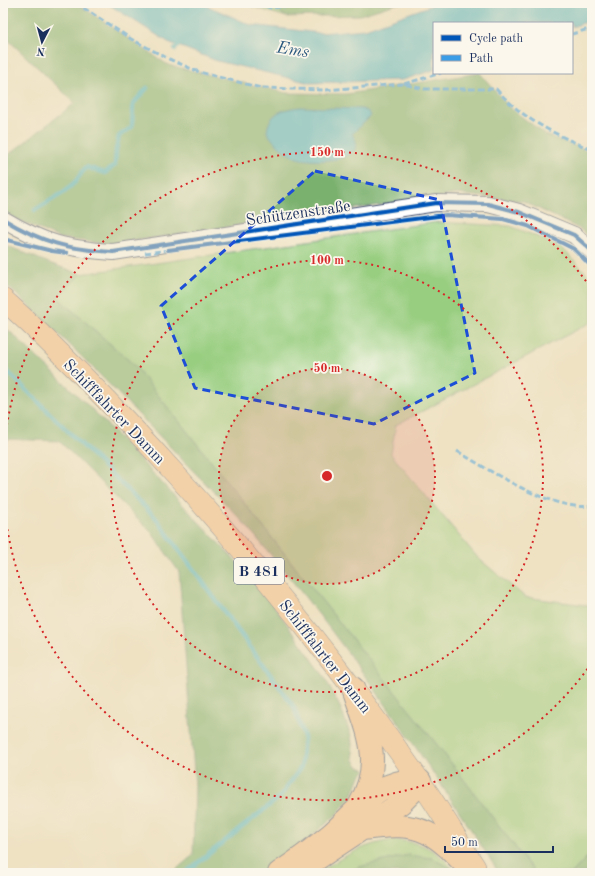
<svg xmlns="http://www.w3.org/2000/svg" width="595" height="876" font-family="'Old Standard TT',serif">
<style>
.green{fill:#98ce80;stroke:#5a7e6f}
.forest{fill:#7ab16e;stroke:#4a7066}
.water{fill:#4ab4c7;stroke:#327292}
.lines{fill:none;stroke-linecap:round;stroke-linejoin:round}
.stream{stroke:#4ab4c7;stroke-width:4.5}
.minor-casing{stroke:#3b4a6d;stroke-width:18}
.major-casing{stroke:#3b4a6d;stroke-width:22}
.highway-casing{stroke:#3b4a6d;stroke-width:24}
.minor{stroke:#fff;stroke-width:16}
.major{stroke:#f8bd88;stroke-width:21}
.highway{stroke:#f8bd88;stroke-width:22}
.quiet{stroke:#3b9de6;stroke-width:3;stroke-dasharray:6 3;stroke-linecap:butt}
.cycleway-casing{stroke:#fbf7ec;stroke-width:6}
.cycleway{stroke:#0057b8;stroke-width:4}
.marked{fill:none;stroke:#1d4ed8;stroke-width:3;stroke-dasharray:8 5;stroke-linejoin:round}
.ring{fill:none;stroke:#d62828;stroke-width:2;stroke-dasharray:2 4}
.labels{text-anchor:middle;stroke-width:3.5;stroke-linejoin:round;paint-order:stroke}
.shield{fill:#fbf7ec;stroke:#5e6b89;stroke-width:1}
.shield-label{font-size:15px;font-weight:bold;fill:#1b2f5e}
.street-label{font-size:16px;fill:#1b2f5e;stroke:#fbf7ec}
.water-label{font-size:17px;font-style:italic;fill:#29577e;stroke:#fbf7ec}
.centre{fill:#d62828;stroke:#fbf7ec;stroke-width:2}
.ring-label{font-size:12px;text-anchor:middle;font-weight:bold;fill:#d62828;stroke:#fbf7ec;stroke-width:3.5;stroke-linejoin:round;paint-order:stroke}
</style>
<rect width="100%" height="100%" fill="#fbf7ec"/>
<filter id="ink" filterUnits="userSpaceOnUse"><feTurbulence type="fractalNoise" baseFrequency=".025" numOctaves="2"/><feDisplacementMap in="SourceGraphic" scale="8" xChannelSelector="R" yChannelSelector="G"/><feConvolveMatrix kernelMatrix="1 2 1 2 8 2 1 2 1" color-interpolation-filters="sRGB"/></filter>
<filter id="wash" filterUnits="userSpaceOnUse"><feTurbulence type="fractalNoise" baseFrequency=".012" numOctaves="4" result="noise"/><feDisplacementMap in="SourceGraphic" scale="16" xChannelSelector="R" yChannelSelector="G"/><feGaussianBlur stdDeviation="0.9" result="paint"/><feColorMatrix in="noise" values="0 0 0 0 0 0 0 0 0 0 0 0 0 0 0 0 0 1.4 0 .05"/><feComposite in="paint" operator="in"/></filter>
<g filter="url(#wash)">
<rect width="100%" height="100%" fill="#efe2c3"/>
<path class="green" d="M240,3H271L286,17Z
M437,222L510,226L559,245L592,279V322L396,425L391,454L478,558L525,597L592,606V852L572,873H535L442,751L134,365L57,297L81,274Z
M394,840C423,842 435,849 454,870L431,858L359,867L348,873H317C341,858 365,843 394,840Z"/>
<path class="forest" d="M3,3H76L168,65L286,93L346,94L480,73L510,108L546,135L592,152V241L580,229L523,201L457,194L110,244L59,238L3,213V159L75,103L3,35Z
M271,3H399L360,15L286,17Z
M3,244L49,263L81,274L57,297L134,365L442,751L535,873H499C424,756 345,642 255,536C229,505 199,478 172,449C117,392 62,335 3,282Z
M3,325L98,415L262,589L324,676L341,709L351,736L354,760L359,767L366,770L360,776L353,794L337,814L305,842L262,873H172L193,855L195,786L179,572L152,533L59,441L3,439Z
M592,852V873H572Z
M408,855L431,858L454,870L456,873H348L359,867Z"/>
<path class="water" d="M106,3H201L251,25L321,33L365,29L438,3H592V20L572,27V23H434V70L403,80L310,83L217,61L168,42Z
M300,107L362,109L369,112L371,116L352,134C353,136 356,140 356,142C359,164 309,162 297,158C284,153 274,143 267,132C269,112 284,109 300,107Z"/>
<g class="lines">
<path class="stream" d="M175,49L182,41
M35,210L63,193L75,182L86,167L105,173L115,165L116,150L119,136L132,127L133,104L147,88
M3,367L155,517L294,707L304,737L301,767L280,797L185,873"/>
</g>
</g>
<g filter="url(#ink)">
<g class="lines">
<defs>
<path id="minor" d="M3,219C43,243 67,249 113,252L436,203L488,204L519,212L574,235L592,251"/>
<path id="major" d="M3,299C65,355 122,415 178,477C264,573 345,673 419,780C439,808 456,838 475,867"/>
<path id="highway" d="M353,688C368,733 384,762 359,806
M364,829C422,820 435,832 473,873
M279,873C297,861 314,848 331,834C358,811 379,776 420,781L412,792L401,803L296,873"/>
</defs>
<use href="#minor" class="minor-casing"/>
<use href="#major" class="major-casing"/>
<use href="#highway" class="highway-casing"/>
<use href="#minor" class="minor"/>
<use href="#major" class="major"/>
<use href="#highway" class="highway"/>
<path class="quiet" d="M76,3L131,39L169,59L199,72L261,88L325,90L403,84L424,89H496C525,121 553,133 592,150
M257,3L271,8L323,3
M572,34L592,28
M404,84L441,73
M145,253L170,250
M457,451C491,471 552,512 592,506"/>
<defs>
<path id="cycleway" d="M3,219C43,243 67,249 113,252L436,203L488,204L519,212L574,235L592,251
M3,239L52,251L67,253
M168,250L446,215L503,219L528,226L574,249L592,267"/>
</defs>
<use href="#cycleway" class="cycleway-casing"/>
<use href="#cycleway" class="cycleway"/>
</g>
</g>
<path d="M0 0H595V876H0ZM315,171L440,200L475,373L374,424L195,388L161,306Z" fill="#efe2c3" fill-opacity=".55" fill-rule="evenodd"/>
<path class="marked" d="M315,171L440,200L475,373L374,424L195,388L161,306Z"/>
<circle cx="327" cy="476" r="108" fill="#d62828" fill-opacity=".12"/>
<g class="ring">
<circle cx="327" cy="476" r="108"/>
<circle cx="327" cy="476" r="216"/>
<path d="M591 664A324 324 0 0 1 3 479M3 473A324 324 0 0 1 591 288"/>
</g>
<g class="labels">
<rect class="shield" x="234" y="558" width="50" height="26" rx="3"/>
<g class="shield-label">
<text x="259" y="576">B 481</text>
</g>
<g class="street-label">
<text transform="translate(298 212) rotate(-8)" y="6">Schützenstraße</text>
<text transform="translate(115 411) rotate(46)" y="6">Schifffahrter Damm</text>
<text transform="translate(326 656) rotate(52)" y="6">Schifffahrter Damm</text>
</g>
<g class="water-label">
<text transform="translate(293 49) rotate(9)" y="6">Ems</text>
</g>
</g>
<circle cx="327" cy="476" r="6" class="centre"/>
<g class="ring-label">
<text x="327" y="156">150 m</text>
<text x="327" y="264">100 m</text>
<text x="327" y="372">50 m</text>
</g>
<rect width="595" height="876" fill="none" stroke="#fbf7ec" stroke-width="16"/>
<rect x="433" y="22" width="140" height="52" fill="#fbf7ec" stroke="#a1a7b3"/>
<rect x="441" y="35" width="20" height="6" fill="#0057b8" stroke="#a1a7b3"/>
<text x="469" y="42" font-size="12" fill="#1b2f5e">Cycle path</text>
<rect x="441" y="55" width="20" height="6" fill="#3b9de6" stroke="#a1a7b3"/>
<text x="469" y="62" font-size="12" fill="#1b2f5e">Path</text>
<g transform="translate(42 42) rotate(186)" stroke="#fbf7ec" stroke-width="3" paint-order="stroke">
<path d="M0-3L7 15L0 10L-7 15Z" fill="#1b2f5e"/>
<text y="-6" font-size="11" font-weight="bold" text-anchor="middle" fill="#1b2f5e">N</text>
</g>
<path d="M445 846v6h108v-6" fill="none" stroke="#1b2f5e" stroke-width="2"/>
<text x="451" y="846" font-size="12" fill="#1b2f5e" stroke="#fbf7ec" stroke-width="3" paint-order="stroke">50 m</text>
</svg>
